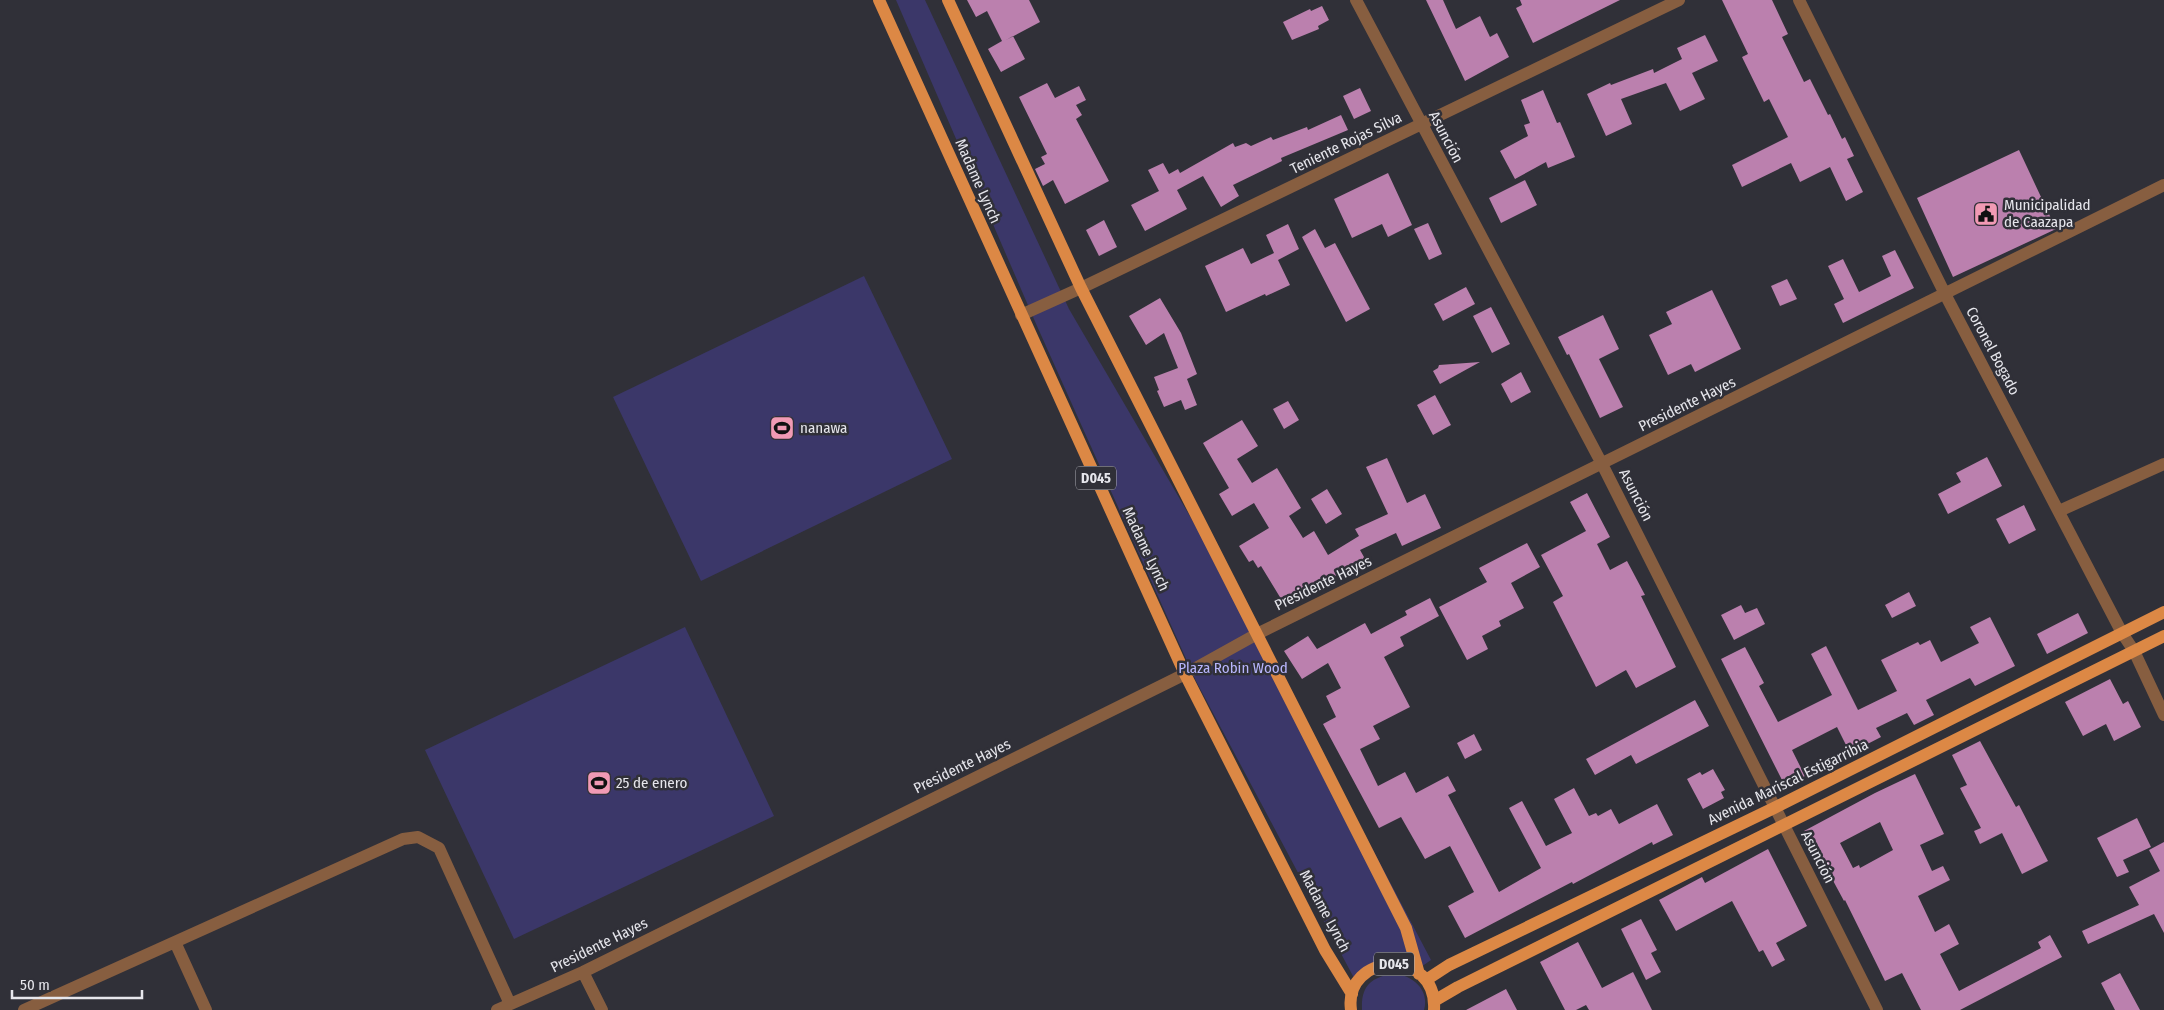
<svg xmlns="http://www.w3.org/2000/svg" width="2164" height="1010" font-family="'Fira Sans Condensed',sans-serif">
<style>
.green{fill:#3b3769}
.building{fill:#bb80ae;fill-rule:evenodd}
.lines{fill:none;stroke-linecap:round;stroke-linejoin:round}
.minor{stroke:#875e40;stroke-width:12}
.major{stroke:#dc8845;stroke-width:12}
.labels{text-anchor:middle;stroke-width:5;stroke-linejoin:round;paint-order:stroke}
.shield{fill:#303038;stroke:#afafb6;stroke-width:1}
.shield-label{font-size:14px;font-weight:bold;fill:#e6e6ec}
.street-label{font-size:15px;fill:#e6e6ec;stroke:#303038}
.poi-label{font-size:15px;fill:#e6e6ec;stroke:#303038;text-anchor:start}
.park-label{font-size:15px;fill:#b8b6fd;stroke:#303038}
</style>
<rect width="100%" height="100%" fill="#303038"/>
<path class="green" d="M896,0H925L1069,309L1265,645L1431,960L1421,967L1407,958L1378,960L1354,978L1196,681L1037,326Z
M864,276L952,459L701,581L613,397Z
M685,627L774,816L514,939L425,750Z
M1394,973C1412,976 1430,989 1424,1010H1362C1361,985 1371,978 1394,973Z"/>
<path class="building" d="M967,0H1029L1040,22L1006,40L1013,36L1025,59L1001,72L988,49L1002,41L987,11L976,17Z
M1426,0H1443L1456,29L1480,16L1490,37L1497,33L1509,57L1465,81Z
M1520,0H1620L1533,43L1516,8L1522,5Z
M1722,0H1772L1788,34L1782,37L1804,82L1810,79L1828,115L1830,114L1842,139L1845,137L1854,156L1847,159L1863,192L1846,201L1830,167L1800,182L1791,163L1742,187L1732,165L1788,137L1769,99L1764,102L1742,57L1748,54Z
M1322,6L1329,20L1318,26L1319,29L1292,40L1283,22L1310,9L1311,11Z
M1705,35L1718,61L1692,73L1705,99L1680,111L1666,83L1621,99L1632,124L1606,136L1587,94L1610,83L1611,85L1653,69L1654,73L1682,59L1677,48Z
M1047,83L1055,98L1079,86L1086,100L1076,105L1082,115L1076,119L1109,181L1065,204L1053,180L1043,186L1035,169L1045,164L1041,157L1047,154L1019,97Z
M1360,88L1371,111L1354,119L1343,96Z
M1543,90L1557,123L1560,122L1575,157L1548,168L1546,162L1515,179L1500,151L1528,136L1524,125L1530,123L1521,100Z
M1341,115L1348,130L1281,158L1282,161L1233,185L1239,196L1221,207L1203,176L1177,190L1187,209L1145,231L1131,205L1159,191L1148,170L1163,163L1169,174L1178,169L1180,173L1233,143L1235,147L1246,143L1251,146L1271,137L1273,140L1307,127L1308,130Z
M2019,150L2056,229L1953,277L1917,198Z
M1388,173L1412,225L1388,237L1382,224L1352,238L1334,199Z
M1525,180L1537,205L1501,223L1489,198Z
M1104,220L1117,247L1099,256L1086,230Z
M1428,223L1442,254L1429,260L1414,229Z
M1288,224L1299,249L1278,260L1290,285L1266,296L1265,294L1226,312L1205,266L1243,248L1251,264L1274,253L1266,235Z
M1315,229L1325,248L1335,243L1370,309L1346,322L1302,237Z
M1895,250L1914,288L1843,323L1834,304L1844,299L1828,266L1843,259L1859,292L1891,276L1882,256Z
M1787,279L1797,299L1780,306L1771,286Z
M1466,287L1475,304L1443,321L1434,304Z
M1712,290L1741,349L1695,372L1691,364L1668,375L1649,335L1672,324L1666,312Z
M1160,298L1181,333L1197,374L1187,379L1197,405L1185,410L1181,400L1164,407L1157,391L1159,390L1154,377L1178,368L1164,333L1146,345L1129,316Z
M1491,307L1510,344L1492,353L1473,316Z
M1603,315L1619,349L1599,359L1623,407L1600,418L1569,354L1567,355L1558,337Z
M1480,362L1440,384L1433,371L1438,368L1439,365Z
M1521,372L1531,392L1511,403L1501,384Z
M1435,395L1451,425L1433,435L1417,405Z
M1288,401L1299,420L1284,429L1273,409Z
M1242,420L1258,446L1237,459L1252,483L1277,468L1301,508L1289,516L1303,538L1314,531L1328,555L1359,536L1355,529L1388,514L1366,467L1387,458L1407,503L1425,494L1441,528L1402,546L1396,533L1360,550L1368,564L1349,575L1346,569L1286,607L1261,566L1258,568L1253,560L1249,562L1239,546L1269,528L1254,503L1232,516L1219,494L1229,488L1203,443Z
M1987,457L2002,486L1948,514L1938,494L1961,482L1956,473Z
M1327,489L1342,514L1326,524L1311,499Z
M1587,493L1610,537L1597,544L1610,570L1627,561L1645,595L1641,596L1676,667L1636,688L1626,670L1596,687L1553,602L1563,596L1541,555L1586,531L1570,502Z
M2024,505L2036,530L2009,544L1996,519Z
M1527,543L1540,567L1511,583L1524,608L1499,621L1501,626L1482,636L1488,649L1467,660L1439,607L1487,582L1479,568Z
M1909,592L1916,606L1892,618L1885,605Z
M1430,598L1439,616L1400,637L1404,646L1384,657L1410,707L1373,726L1380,739L1360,749L1378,786L1405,772L1416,793L1448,776L1456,791L1448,795L1499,892L1541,868L1509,808L1522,801L1546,846L1572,833L1554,799L1574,788L1589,816L1596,813L1598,816L1611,809L1619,824L1657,804L1673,835L1653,845L1652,842L1573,884L1572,882L1465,938L1448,906L1474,892L1450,846L1425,859L1401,817L1379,828L1323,724L1336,717L1326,696L1341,688L1328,663L1302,679L1284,651L1308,636L1317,649L1365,623L1371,634L1407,615L1405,611Z
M1741,605L1745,613L1757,608L1765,624L1734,640L1721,615Z
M2078,613L2088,633L2047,654L2037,634Z
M1990,617L2015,666L1975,686L1970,678L1926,700L1934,715L1914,725L1907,713L1876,728L1881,737L1850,753L1837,727L1792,750L1805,776L1785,786L1721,659L1745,647L1764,683L1759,686L1778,722L1832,695L1811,654L1826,646L1858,710L1897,691L1881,660L1918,642L1920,645L1930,640L1941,662L1979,643L1970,627Z
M2110,679L2123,704L2128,701L2141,727L2114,741L2106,724L2083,736L2065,702Z
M1695,700L1709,726L1636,764L1631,755L1595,775L1586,759Z
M1474,734L1482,750L1465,759L1457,743Z
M1980,741L2016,807L2019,805L2048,861L2022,874L2002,833L1980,844L1974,831L1981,828L1960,788L1967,785L1952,755Z
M1713,769L1725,790L1721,792L1724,798L1703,809L1687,779L1700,772L1702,775Z
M1915,774L1944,834L1920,845L1932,871L1943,866L1950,880L1918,896L1935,932L1949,924L1959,944L1940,954L1959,991L2041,948L2038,942L2050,935L2062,957L1960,1010H1921L1902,973L1885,981L1845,900L1844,901L1823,862L1821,863L1804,831L1875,793ZM1880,822L1893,850L1860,868L1859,865L1853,868L1840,843Z
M2137,818L2151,847L2123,860L2129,872L2117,877L2097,838Z
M2164,842V933L2154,914L2088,944L2082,931L2139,905L2129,887L2160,871L2149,850Z
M1768,849L1807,926L1776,943L1785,960L1772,967L1763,950L1759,952L1732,901L1676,931L1659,900L1702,877L1705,883Z
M1641,919L1657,950L1651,953L1661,972L1646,980L1621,929Z
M1578,942L1602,988L1633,972L1652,1010H1589L1586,1005L1576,1010H1565L1540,962Z
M2120,973L2140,1010H2115L2101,983Z
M1506,989L1517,1010H1466Z"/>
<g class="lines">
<path class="minor" d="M1356,0L1602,464L1877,1010
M1799,0L1945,294L2122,633L2134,651L2164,715
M1021,315L1081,288L1679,0
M2059,511L2164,464
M175,942L206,1010
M583,972L602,1010
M24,1010L403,839L418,837L439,848L510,1004
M497,1010L583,972L1185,674L1257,634L2164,185"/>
<path class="major" d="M879,0L1185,674L1325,950L1352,994
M948,0L1081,288L1406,928L1419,974
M1426,980L1449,965L1774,808L2164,612
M1434,1001L1458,987L2164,636
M1351,1010C1343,952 1438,947 1434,1010"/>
</g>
<defs>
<symbol id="civic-square" viewBox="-11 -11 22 22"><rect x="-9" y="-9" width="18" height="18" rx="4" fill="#f19ab4" stroke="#303038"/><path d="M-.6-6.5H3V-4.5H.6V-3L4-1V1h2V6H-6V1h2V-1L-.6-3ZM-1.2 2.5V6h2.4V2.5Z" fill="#111"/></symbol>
<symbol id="stadium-square" viewBox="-11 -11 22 22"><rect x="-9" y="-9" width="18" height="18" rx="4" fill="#f19ab4" stroke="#303038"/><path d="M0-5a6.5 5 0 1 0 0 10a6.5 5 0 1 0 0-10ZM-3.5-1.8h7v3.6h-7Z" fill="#111"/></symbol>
</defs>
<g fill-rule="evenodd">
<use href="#civic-square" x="1972" y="200" width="28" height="28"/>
<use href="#stadium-square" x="768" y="414" width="28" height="28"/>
<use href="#stadium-square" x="585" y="769" width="28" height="28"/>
</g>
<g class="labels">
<g class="shield">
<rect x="1076" y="466.5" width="40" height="23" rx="4"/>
<rect x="1374" y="952.5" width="40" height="23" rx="4"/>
</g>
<g class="shield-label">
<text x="1096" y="483">D045</text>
<text x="1394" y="969">D045</text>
</g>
<g class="street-label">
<text transform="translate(1446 137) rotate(62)" y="5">Asunción</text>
<text transform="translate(1346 143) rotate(-26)" y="5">Teniente Rojas Silva</text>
<text transform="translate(978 181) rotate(66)" y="5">Madame Lynch</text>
<text transform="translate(1993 351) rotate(62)" y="5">Coronel Bogado</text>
<text transform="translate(1687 404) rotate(-26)" y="5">Presidente Hayes</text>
<text transform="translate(1636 495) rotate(63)" y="5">Asunción</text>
<text transform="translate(1146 549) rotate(65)" y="5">Madame Lynch</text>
<text transform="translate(1323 583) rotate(-26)" y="5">Presidente Hayes</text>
<text transform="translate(962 766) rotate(-26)" y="5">Presidente Hayes</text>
<text transform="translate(1788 782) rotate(-26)" y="5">Avenida Mariscal Estigarribia</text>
<text transform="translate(1818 857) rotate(63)" y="5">Asunción</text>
<text transform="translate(1325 911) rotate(62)" y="5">Madame Lynch</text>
<text transform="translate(599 945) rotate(-26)" y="5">Presidente Hayes</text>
</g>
<g class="poi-label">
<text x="2004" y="210">Municipalidad<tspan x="2004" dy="17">de Caazapa</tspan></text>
<text x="800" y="433">nanawa</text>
<text x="616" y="788">25 de enero</text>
</g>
<g class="park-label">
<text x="1233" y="673">Plaza Robin Wood</text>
</g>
</g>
<path d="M12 990v8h130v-8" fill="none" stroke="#e6e6ec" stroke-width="2.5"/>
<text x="20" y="990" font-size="15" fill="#e6e6ec" stroke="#303038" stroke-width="4" paint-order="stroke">50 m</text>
</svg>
